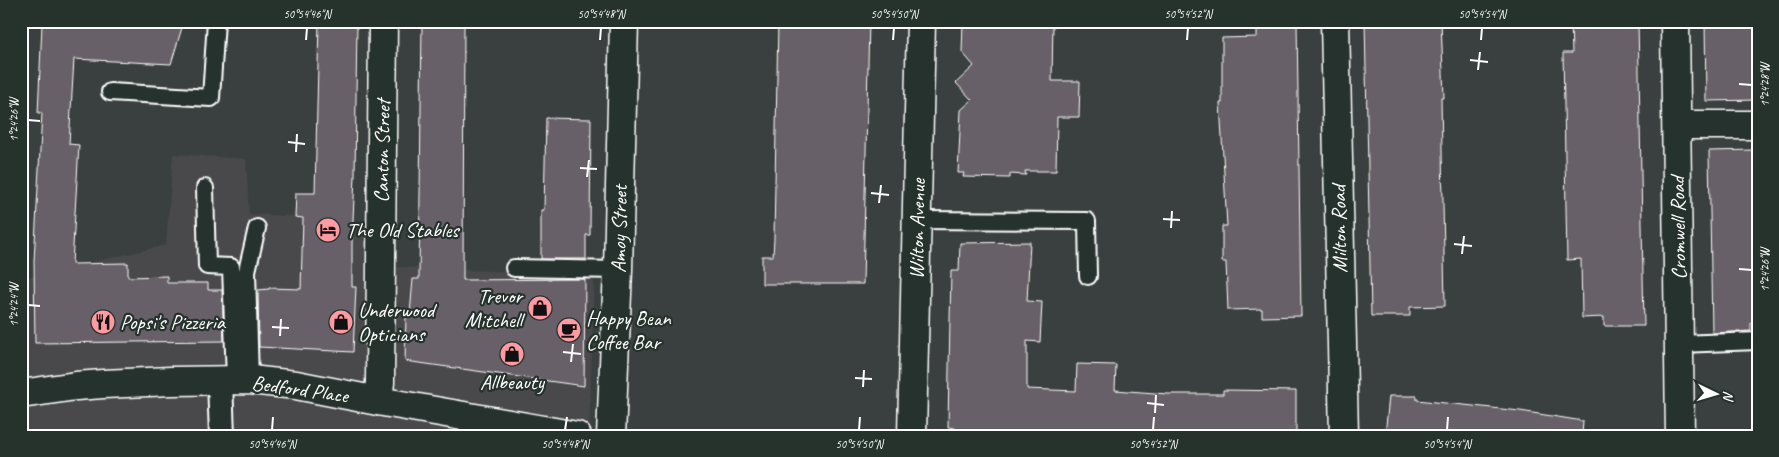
<svg xmlns="http://www.w3.org/2000/svg" width="1779" height="457" font-family="Caveat,sans-serif">
<style>
.built{fill:#484a4b}
.building{fill:#676068;stroke:#fff}
.lines{fill:none;stroke-linecap:round;stroke-linejoin:round}
.service-casing{stroke:#fff;stroke-width:20}
.pedestrian-casing{stroke:#fff;stroke-width:28}
.minor-casing{stroke:#fff;stroke-width:31}
.service{stroke:#26332d;stroke-width:16}
.pedestrian{stroke:#26332d;stroke-width:24}
.minor{stroke:#26332d;stroke-width:28}
.ticks{fill:none;stroke:#fff;stroke-width:2}
.labels{text-anchor:middle;stroke-width:4.5;stroke-linejoin:round;paint-order:stroke}
.street-label{font-size:21px;fill:#fff;stroke:#26332d}
.poi-label{font-size:21px;fill:#fff;stroke:#26332d;text-anchor:start}
.neatline{fill:none;stroke:#fff;stroke-width:2}
.ticks-label{font-size:12px;text-anchor:middle;fill:#fff}
</style>
<rect width="100%" height="100%" fill="#3a403f"/>
<filter id="ink" filterUnits="userSpaceOnUse"><feTurbulence type="fractalNoise" baseFrequency=".02" numOctaves="2"/><feDisplacementMap in="SourceGraphic" scale="10" xChannelSelector="R" yChannelSelector="G"/><feConvolveMatrix kernelMatrix="1 2 1 2 8 2 1 2 1" color-interpolation-filters="sRGB"/></filter>
<g filter="url(#ink)">
<path class="built" d="M173,154L246,159L249,214L353,219L394,267L594,275L589,436H21V335L25,278L166,245Z"/>
<path class="building" d="M82,21H184L171,64L74,59L69,144L79,145L72,264L128,263V277L167,276V283H208V290H222L224,341L35,343L34,261L42,113H38L42,24L80,26Z
M319,21H357L355,176L352,242V287H356L353,352L259,347L258,290L269,289V288L301,289L303,218L295,217L296,193H315Z
M422,21H464L463,280L585,279L584,386L405,361L406,314H410L413,279H419Z
M778,21H869L863,284H762V256H773L774,238Z
M963,21H1053L1052,81H1080L1079,117H1057L1056,171H1025L1026,175L1010,174V178L963,177L964,173H958L961,110L972,100L956,83L974,66L962,52Z
M1257,21H1297L1301,316L1262,317V309L1228,310L1226,262H1222V226H1227L1220,103H1222V38L1257,37Z
M1365,21H1441L1444,98H1441L1445,306L1410,307V316H1371Z
M1592,21H1638L1644,326H1604V317L1582,318L1581,259L1567,260L1563,53H1572L1571,23H1593Z
M1705,21H1758V100L1706,101Z
M546,118L591,119L590,235H586V259H541V210H544Z
M1754,150V159H1758V323H1751V331L1712,333L1709,151Z
M1030,242L1027,301L1042,302L1040,342L1027,341V389L1076,391L1077,364L1116,365L1115,390L1168,394H1223V390L1296,391V436H957L955,428L948,427L949,368L951,271H959L960,243Z
M1389,396H1417V400L1520,411L1583,421L1582,436H1385Z"/>
<g class="lines">
<defs>
<path id="service" d="M110,92L211,98L216,21
M205,188L207,266L231,267L235,380
M917,220L1087,221L1088,276
M514,268L618,270
M1679,344L1758,341
M250,380L247,271L257,228"/>
<path id="pedestrian" d="M220,381L222,436"/>
<path id="minor" d="M1335,21L1344,436
M1675,21L1680,436
M1677,125H1758
M21,394L76,386L103,384L171,381L250,380L296,385L378,401L577,436
M378,401L380,382L383,21
M611,436L618,270L624,21
M912,436L921,21"/>
</defs>
<use href="#service" class="service-casing"/>
<use href="#pedestrian" class="pedestrian-casing"/>
<use href="#minor" class="minor-casing"/>
<use href="#service" class="service"/>
<use href="#pedestrian" class="pedestrian"/>
<use href="#minor" class="minor"/>
</g>
</g>
<path class="ticks" d="M306,40L307,28M600,40L601,28M893,40L894,28M1187,40L1188,28M1481,40L1482,28M1470,60L1488,62M1478,70L1480,52M1739,84L1752,85M28,120L40,121M288,142L305,144M296,152L297,134M580,168L597,169M587,177L589,160M871,193L889,195M879,203L881,185M1163,219L1180,220M1171,228L1172,211M1454,244L1472,246M1462,254L1464,236M1739,269L1752,270M28,305L40,306M272,327L289,328M280,336L281,319M563,352L581,354M571,362L573,344M855,378L872,379M863,387L864,370M1147,403L1164,405M1155,413L1156,395M272,430L273,417M565,430L567,417M859,430L860,417M1153,430L1154,417M1447,430L1448,417"/>
<defs>
<symbol id="hotel-disc" viewBox="-11 -11 22 22"><circle r="9.5" fill="#ff9aa2" stroke="#26332d"/><path d="M-6-4.5h1.5V1H6V5H4.5V3h-9V5H-6ZM-4 0a1.8 1.8 0 1 1 3.6 0ZM.5 0V-2.5h3Q6-2.5 6 0Z" fill="#111"/></symbol>
<symbol id="shop-disc" viewBox="-11 -11 22 22"><circle r="9.5" fill="#ff9aa2" stroke="#26332d"/><path d="M-5-2.5h2.3a2.7 3.5 0 0 1 5.4 0H5L5.5 6h-11ZM-1.5-2.5h3a1.5 2.3 0 0 0-3 0Z" fill="#111"/></symbol>
<symbol id="restaurant-disc" viewBox="-11 -11 22 22"><circle r="9.5" fill="#ff9aa2" stroke="#26332d"/><path d="M-5-6h1v4h1v-4h1v4h1v-4h1v5L-1.5 .5V6h-2V.5L-5-1ZM5-6V6H3V1.5H1.5Q1.5-4 5-6Z" fill="#111"/></symbol>
<symbol id="cafe-disc" viewBox="-11 -11 22 22"><circle r="9.5" fill="#ff9aa2" stroke="#26332d"/><path d="M-5.5-4.5H6V0H3Q3 3.5 0 3.5H-2.5Q-5.5 3.5-5.5 0ZM3-3.2v2h1.7v-2ZM-6 4.5H4V6H-6Z" fill="#111"/></symbol>
</defs>
<g fill-rule="evenodd">
<use href="#hotel-disc" x="314" y="216" width="28" height="28"/>
<use href="#shop-disc" x="526" y="294" width="28" height="28"/>
<use href="#restaurant-disc" x="89" y="308" width="28" height="28"/>
<use href="#shop-disc" x="327" y="308" width="28" height="28"/>
<use href="#cafe-disc" x="555" y="316" width="28" height="28"/>
<use href="#shop-disc" x="498" y="340" width="28" height="28"/>
</g>
<g class="labels">
<g class="street-label">
<text transform="translate(382 151) rotate(-89)" y="7">Canton Street</text>
<text transform="translate(1678 228) rotate(-91)" y="7">Cromwell Road</text>
<text transform="translate(619 229) rotate(-89)" y="7">Amoy Street</text>
<text transform="translate(917 229) rotate(-89)" y="7">Wilton Avenue</text>
<text transform="translate(1339 229) rotate(-91)" y="7">Milton Road</text>
<text transform="translate(300 389) rotate(8)" y="7">Bedford Place</text>
</g>
<g class="poi-label">
<text x="346" y="237">The Old Stables</text>
<text x="522" y="303" text-anchor="end">Trevor<tspan x="522" dy="24">Mitchell</tspan></text>
<text x="358" y="317">Underwood<tspan x="358" dy="24">Opticians</tspan></text>
<text x="586" y="325">Happy Bean<tspan x="586" dy="24">Coffee Bar</tspan></text>
<text x="120" y="329">Popsi's Pizzeria</text>
<text x="512" y="389" text-anchor="middle">Allbeauty</text>
</g>
</g>
<rect width="1779" height="457" fill="none" stroke="#26332d" stroke-width="55"/>
<g transform="translate(1716 394) rotate(95)" stroke="#26332d" stroke-width="4" paint-order="stroke">
<path d="M0-4L9 19L0 12L-9 19Z" fill="#ffffff"/>
<text y="-8" font-size="14" font-weight="bold" text-anchor="middle" fill="#ffffff">N</text>
</g>
<rect x="28" y="28" width="1724" height="402" class="neatline"/>
<g class="ticks-label">
<text x="307" y="18">50°54'46"N</text>
<text x="601" y="18">50°54'48"N</text>
<text x="894" y="18">50°54'50"N</text>
<text x="1188" y="18">50°54'52"N</text>
<text x="1482" y="18">50°54'54"N</text>
<text transform="translate(1765 85) rotate(-90)" y="4">1°24'28"W</text>
<text transform="translate(14 120) rotate(-90)" y="4">1°24'26"W</text>
<text transform="translate(1765 270) rotate(-90)" y="4">1°24'26"W</text>
<text transform="translate(14 305) rotate(-90)" y="4">1°24'24"W</text>
<text x="272" y="448">50°54'46"N</text>
<text x="565" y="448">50°54'48"N</text>
<text x="859" y="448">50°54'50"N</text>
<text x="1153" y="448">50°54'52"N</text>
<text x="1447" y="448">50°54'54"N</text>
</g>
</svg>
